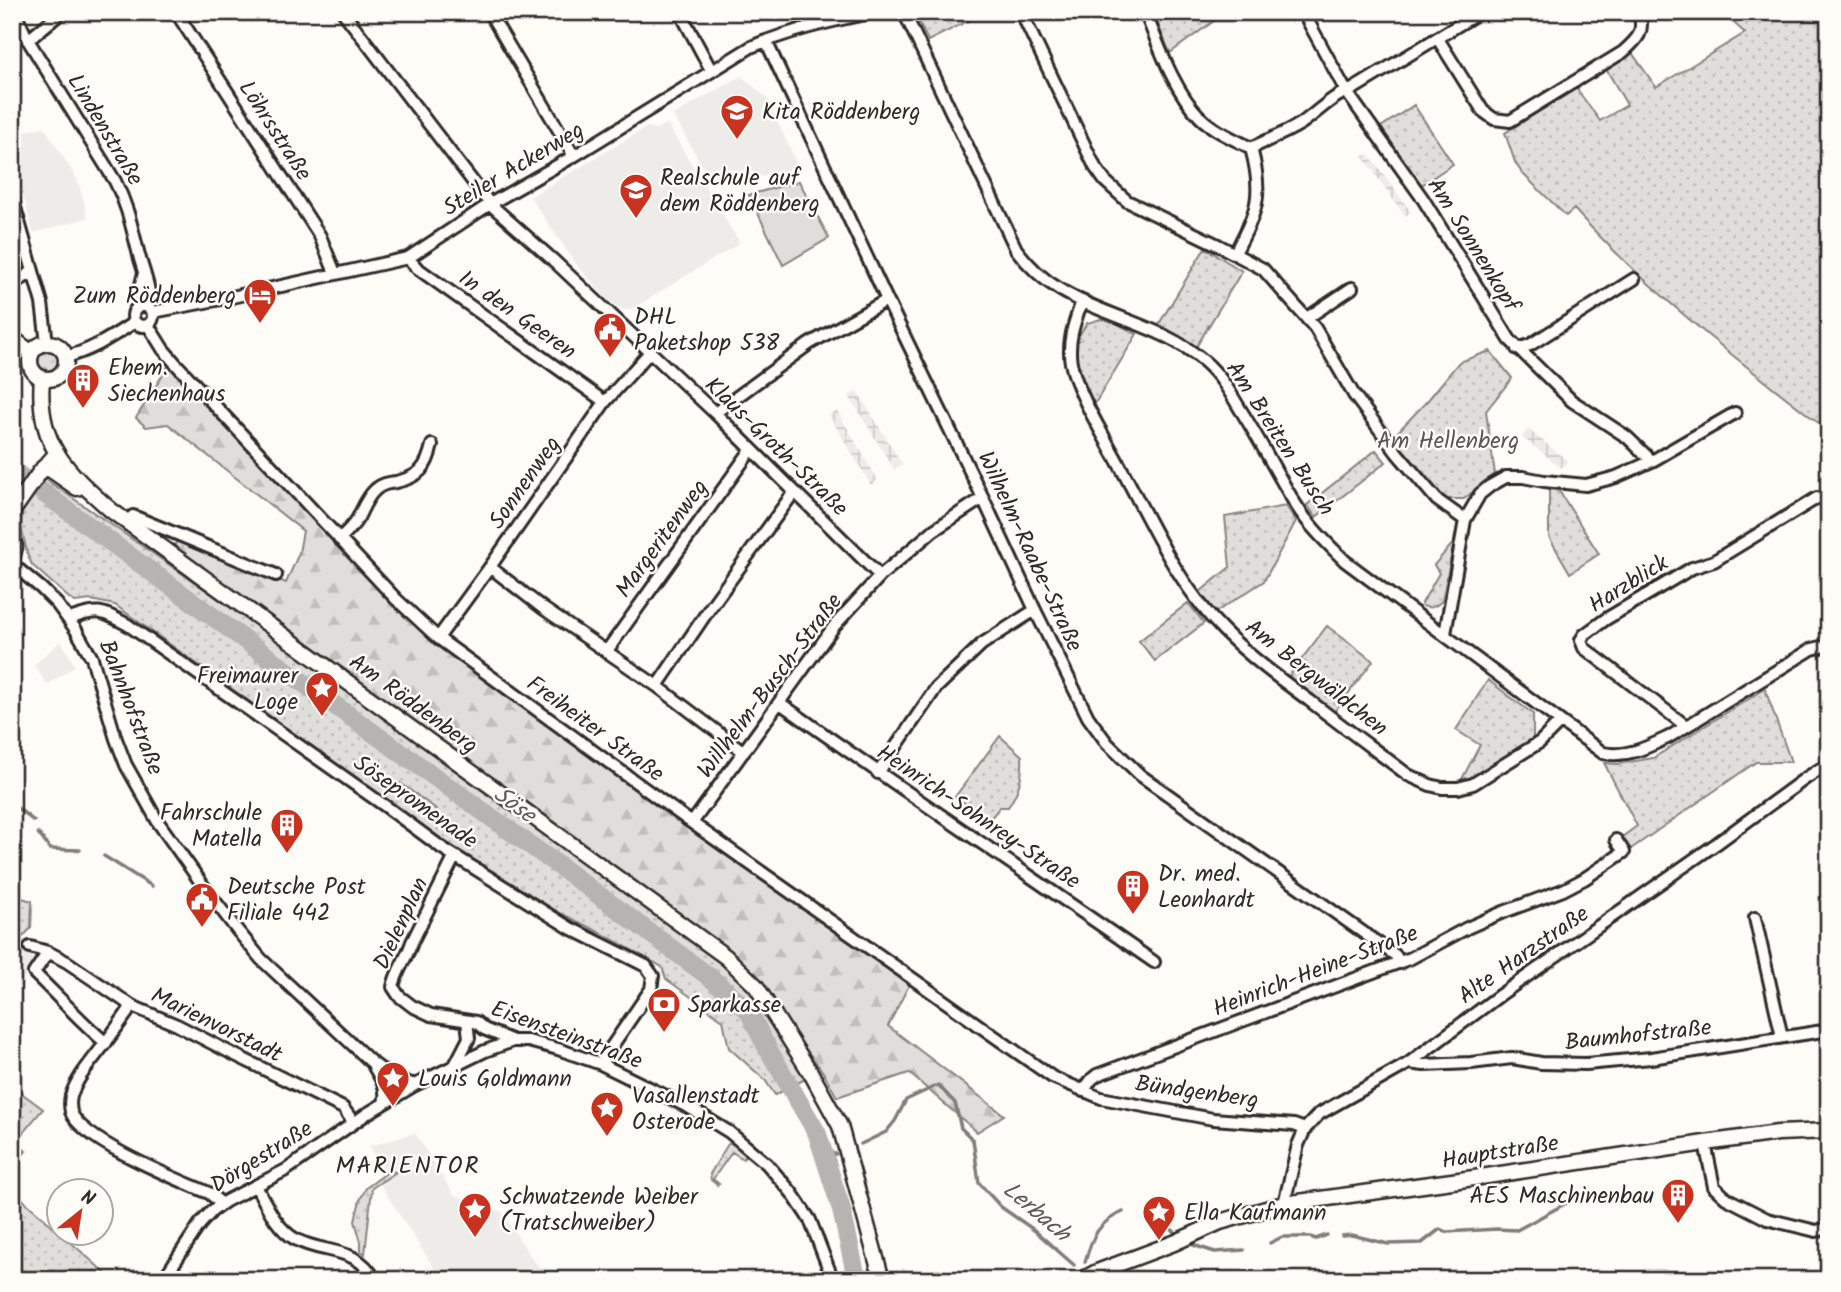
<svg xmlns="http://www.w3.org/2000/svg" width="1841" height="1292" font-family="Kalam,sans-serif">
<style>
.built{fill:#edece8}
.industrial{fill:url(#industrial-grid)}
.green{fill:url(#green-dots);stroke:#858482;stroke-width:2}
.forest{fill:url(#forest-firs);stroke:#858482;stroke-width:2}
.pitch{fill:#dfdeda;stroke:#858482;stroke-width:2}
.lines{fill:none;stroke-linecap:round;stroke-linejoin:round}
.stream{stroke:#7e7d7b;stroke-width:3.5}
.river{stroke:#b5b4b1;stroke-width:19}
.street-casing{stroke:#2b2b2b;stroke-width:16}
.secondary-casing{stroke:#2b2b2b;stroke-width:19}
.street{stroke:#fdfcf7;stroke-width:10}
.secondary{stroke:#fdfcf7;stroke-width:14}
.labels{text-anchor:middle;stroke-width:5;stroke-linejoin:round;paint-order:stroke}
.poi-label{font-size:23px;fill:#2b2b2b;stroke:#fdfcf7;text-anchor:start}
.street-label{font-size:23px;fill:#2b2b2b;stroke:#fdfcf7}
.park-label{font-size:23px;fill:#585857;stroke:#fdfcf7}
.water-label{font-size:24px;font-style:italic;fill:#5b5b5a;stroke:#fdfcf7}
.neighbourhood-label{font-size:24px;letter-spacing:2px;fill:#2b2b2b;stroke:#fdfcf7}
</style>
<defs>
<pattern id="industrial-grid" width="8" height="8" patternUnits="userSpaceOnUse" patternTransform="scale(1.75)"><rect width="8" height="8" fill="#edece8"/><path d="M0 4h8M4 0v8" fill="none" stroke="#cbcbc7"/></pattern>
<pattern id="green-dots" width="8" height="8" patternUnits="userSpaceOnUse" patternTransform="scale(1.75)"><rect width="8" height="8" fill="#dfdeda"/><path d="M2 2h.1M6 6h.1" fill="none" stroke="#c0bfbb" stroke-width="1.8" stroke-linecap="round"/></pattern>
<pattern id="forest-firs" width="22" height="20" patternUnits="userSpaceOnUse" patternTransform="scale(1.75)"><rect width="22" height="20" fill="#dfdeda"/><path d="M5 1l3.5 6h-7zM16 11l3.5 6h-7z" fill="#c0bfbb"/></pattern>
</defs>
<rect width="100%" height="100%" fill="#fdfcf7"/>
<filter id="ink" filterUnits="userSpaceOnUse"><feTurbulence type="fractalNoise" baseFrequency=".0143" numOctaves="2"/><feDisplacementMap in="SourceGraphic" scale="14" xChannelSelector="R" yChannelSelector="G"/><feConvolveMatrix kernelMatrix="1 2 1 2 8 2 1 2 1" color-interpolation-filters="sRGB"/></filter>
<g filter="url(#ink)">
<path class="built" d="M741,76L767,98L798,167L745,181L734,170L720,168L706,172L673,115Z
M667,124L740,243L630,310H624L616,306L606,298L576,264L530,197L647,127L656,129Z
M44,127L77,179L85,205L87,218L33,233L12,150V134Z
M61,641L75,666L47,685L34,665Z
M12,947L39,953L12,999Z
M415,1133L454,1195L501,1211L533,1260L551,1280H442L381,1186L385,1183L370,1146Z"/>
<path class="industrial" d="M1368,153L1411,212L1405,216L1363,157Z
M857,391L902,464L894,469L849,396Z
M837,411L878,480L871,485L829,415Z
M1528,429L1568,461L1562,468L1522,437Z"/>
<path class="green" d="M925,12H986L928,41L916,16Z
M1173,12H1221L1222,15L1170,53L1157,22Z
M1722,12H1829V431C1740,362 1650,293 1574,209L1566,216L1522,173L1515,162L1505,133L1576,88L1600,121L1627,105L1605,67L1630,50L1656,87L1745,33Z
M1414,105L1453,164L1420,186L1381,127Z
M1205,248L1242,271L1196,347L1159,324Z
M1101,319L1110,320L1137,334L1094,405C1083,385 1071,357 1077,334H1080L1087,323Z
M38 361a10 10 0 1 1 20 0a10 10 0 1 1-20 0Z
M1490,351L1512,378L1486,411L1495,474L1464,499H1445L1392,438L1428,400L1459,362Z
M1376,450L1386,462L1316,517L1307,505Z
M45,479L280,641L722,962L751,990L807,1078L775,1095L765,1080L729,1048L723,1020L666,979L662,967L601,933L558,912L441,839L115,605L91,600L75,602L69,598L32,565L28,556L21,527L22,511Z
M1549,489L1559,491L1599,554L1570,573L1549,537Z
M1286,506L1296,521L1264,581L1216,612L1200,592L1230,567L1225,517Z
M1454,542L1442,601C1435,607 1429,610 1421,605L1439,573L1434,565Z
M1188,603L1204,623L1155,661L1139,641Z
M1327,626L1373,661L1334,712L1288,677Z
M1488,680L1533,714V740L1477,777L1462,779L1480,745L1456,730Z
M1765,689L1791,762H1756L1628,851L1618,840L1637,826L1604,763L1618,764L1653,758Z
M1000,736L1022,756C1023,774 1019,792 1008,807H1000L990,819L955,797Z
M12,895L32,901L31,928L17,943L12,941Z
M12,1086L43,1109L15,1142L26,1151L12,1167Z
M732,1143L746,1155L743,1159L732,1152L713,1179L719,1184L717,1185L711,1180L710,1174L728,1144Z
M389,1171L396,1172L372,1188L365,1254L361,1251V1242L355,1221L360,1200L366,1188Z
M12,1190L113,1280H12Z"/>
<path class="forest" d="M170,363L394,601L911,981L888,1026L1004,1115L977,1132L909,1073L837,1097L823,1072L758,985L189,558L172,547L178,541L286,583L299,553L303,531L168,424L146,427L136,418Z"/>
<path class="pitch" d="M799,181L829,238L783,265L749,195Z
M400,783L436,809L431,816L395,790Z"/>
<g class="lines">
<path class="stream" d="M12,804L34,821
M38,833L50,849L80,850
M104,856L152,886
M861,1144L886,1132L895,1121L906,1100L938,1085L955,1103L961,1128L973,1140L979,1183L1001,1207L1034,1230L1074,1265
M823,1153L836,1154
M1147,1221C1159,1223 1168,1225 1177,1234
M1342,1236L1352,1235L1388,1244L1422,1243L1440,1229L1446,1232L1497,1229L1517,1230L1581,1195
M1270,1243L1282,1237H1310L1316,1239L1327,1235
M1193,1245L1215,1252L1244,1250
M1085,1262C1092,1237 1098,1222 1123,1212"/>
<path class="river" d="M12,470L305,684L562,868L711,978L748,1010L765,1044L817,1133L841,1208L857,1280"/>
<defs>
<path id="street" d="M15,12L28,40L115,181C129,209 132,229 140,259C145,276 151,289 149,307
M176,12L320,236L335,273
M343,12L490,204L553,260L715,413L880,576
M489,12L574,156
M680,12L711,70
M904,12L1016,249C1028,265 1042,279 1059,289C1106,318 1163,325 1205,362C1220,375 1230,392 1240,409C1260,440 1277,474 1296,505C1309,526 1328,544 1345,561L1603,753C1627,758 1648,747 1669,737L1812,649L1829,645
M1021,12L1095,167L1105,181L1127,201L1218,245L1263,269L1315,328L1354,395L1397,453L1437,500L1465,520
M1145,12C1159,46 1174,91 1200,117C1214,131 1234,139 1251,148C1264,196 1257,211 1235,253
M1303,12L1346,91L1423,199L1510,340L1572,401L1627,437L1652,461
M1438,39L1483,111L1494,119L1510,121L1623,52C1638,39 1645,32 1639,12
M28,40L62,12
M766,41L887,300L983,498L1035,610L1088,717L1107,743L1140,775L1395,955L1400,963
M1251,148C1268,140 1286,133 1302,123C1319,111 1333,95 1353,89L1480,12
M12,197L42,303L47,343
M408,258L417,268L605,402
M12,285L32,272
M1082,301C1075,321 1067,341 1071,363C1077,393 1104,436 1119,464C1150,521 1177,584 1223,630C1250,657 1280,679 1310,701C1342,726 1375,750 1408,775L1430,785L1442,788H1458L1473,784L1540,742L1560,722
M133 316a10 10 0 1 1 20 0a10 10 0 1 1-20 0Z
M140,306V288L144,273
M153,312L232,297L408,258L490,204L574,156L751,47C791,30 833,20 876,12
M1307,318L1352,288
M148,325L163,349L176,364L396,599L438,638L692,823L1052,1077L1101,1098L1213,1119L1294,1125L1305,1129
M1517,349L1530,345L1634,279
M65,357C91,351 113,336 135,322
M715,413L809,344L887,300
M126,522L133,516L276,575
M339,539C346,533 353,526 358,518C363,508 367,497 375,490C381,484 388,483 396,482C419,477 427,468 432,445
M12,564L41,588L57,604L76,630L92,658L116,739L126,765L158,822L202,884L237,930L261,959L370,1061L391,1077L415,1085
M490,567L544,609L657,686L744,752
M70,619C98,608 102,611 128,625L388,808L442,848L570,928L646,966L653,976L651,989L610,1049L601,1064
M1445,634L1465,520L1480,494L1490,486L1506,477H1523L1544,481L1586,485L1616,477L1652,461L1735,413
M438,638L490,567L605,402L649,353
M606,652L751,450
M657,686L710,608L794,492
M780,703C903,791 1030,875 1154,962
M1686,726L1584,648L1581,640L1584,635L1606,619L1692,568L1714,561L1817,498
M878,773L936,688L982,644L1035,610
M692,823L835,625L880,576L934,530L983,498
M455,856L412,942C407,958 396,971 393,987L399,996L412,1006L431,1015L476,1022L484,1029L513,1041H528L558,1049L601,1064L690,1108L729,1132L767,1164L792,1193L810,1220L833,1280
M1755,918L1782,1037
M30,947L48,952L67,962L132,1006L177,1025L231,1053L343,1108L354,1123
M48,952L34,973C58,996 80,1021 106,1043
M132,1006C122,1020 113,1033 103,1046C92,1061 77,1077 71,1096C70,1100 70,1107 71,1112C81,1141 179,1180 209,1193L222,1204
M1409,1063L1424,1065L1471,1063L1512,1058L1541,1063L1586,1064L1651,1058L1829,1030
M455,1065L469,1038L467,1021
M374,1067C382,1080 388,1089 384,1103
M1083,1091L1092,1079L1097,1075L1411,958L1467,928L1501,913L1563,890L1584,879L1624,852L1616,840
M1705,1143L1714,1187L1726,1198L1767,1219L1816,1231L1829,1228
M256,1186C266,1204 276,1228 295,1239C323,1255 357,1245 375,1280
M1284,1204L1298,1145L1305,1129L1319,1114L1409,1063L1500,995L1716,844L1806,778L1822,768L1829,766
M163,1280L200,1224L212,1211L226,1201L286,1170L368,1113L415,1085L485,1051L513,1041"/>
<path id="secondary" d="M12,338L32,353
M30 361a18 18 0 1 1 36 0a18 18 0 1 1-36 0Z
M42,378C36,444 66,471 112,511L726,957L756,986L812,1075L840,1126L882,1280
M43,468L51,470L77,488
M12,512L40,472L57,453
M12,538L15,547L12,558
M1082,1280L1097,1272L1174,1243L1220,1222L1284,1204L1474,1178L1705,1143L1778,1133L1829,1131"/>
</defs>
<use href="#street" class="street-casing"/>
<use href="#secondary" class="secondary-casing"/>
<use href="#street" class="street"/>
<use href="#secondary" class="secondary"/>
</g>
</g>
<defs>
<symbol id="school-pin" viewBox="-11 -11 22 30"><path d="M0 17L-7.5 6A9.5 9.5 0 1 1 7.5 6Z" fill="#c8321e" stroke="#fdfcf7"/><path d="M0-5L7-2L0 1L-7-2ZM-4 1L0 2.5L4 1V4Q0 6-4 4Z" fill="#fff"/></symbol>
<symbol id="hotel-pin" viewBox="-11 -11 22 30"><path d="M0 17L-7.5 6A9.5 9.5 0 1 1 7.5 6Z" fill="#c8321e" stroke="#fdfcf7"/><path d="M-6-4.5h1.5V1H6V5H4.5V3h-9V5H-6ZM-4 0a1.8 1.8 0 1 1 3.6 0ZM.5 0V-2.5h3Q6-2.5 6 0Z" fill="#fff"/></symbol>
<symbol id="civic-pin" viewBox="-11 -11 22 30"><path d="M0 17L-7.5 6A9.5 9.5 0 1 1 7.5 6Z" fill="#c8321e" stroke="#fdfcf7"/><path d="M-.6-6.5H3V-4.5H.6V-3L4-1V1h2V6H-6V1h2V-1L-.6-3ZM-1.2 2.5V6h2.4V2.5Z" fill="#fff"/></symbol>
<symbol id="building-pin" viewBox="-11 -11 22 30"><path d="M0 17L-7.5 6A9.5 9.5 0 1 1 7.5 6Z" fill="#c8321e" stroke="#fdfcf7"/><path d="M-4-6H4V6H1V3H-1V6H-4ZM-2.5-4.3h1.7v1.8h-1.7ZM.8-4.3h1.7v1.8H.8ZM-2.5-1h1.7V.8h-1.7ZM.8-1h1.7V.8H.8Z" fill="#fff"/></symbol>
<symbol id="sight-pin" viewBox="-11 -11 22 30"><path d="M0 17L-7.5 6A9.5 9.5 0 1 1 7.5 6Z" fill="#c8321e" stroke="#fdfcf7"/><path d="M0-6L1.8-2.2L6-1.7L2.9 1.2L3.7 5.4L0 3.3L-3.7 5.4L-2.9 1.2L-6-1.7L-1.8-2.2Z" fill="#fff"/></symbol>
<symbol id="bank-pin" viewBox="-11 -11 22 30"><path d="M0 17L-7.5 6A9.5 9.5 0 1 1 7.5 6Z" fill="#c8321e" stroke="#fdfcf7"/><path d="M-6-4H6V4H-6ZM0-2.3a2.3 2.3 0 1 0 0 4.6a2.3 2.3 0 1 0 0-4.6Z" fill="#fff"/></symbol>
</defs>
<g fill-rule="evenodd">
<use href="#school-pin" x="718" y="92" width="38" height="52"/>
<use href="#school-pin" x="617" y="171" width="38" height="52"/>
<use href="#hotel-pin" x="241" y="276" width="38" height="52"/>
<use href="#civic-pin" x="591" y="310" width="38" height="52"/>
<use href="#building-pin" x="64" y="361" width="38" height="52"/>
<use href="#sight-pin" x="303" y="669" width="38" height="52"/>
<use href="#building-pin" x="268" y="806" width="38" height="52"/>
<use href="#building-pin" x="1114" y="867" width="38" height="52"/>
<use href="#civic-pin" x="183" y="880" width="38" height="52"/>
<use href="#bank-pin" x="645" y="985" width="38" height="52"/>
<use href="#sight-pin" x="374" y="1059" width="38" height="52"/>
<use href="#sight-pin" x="588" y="1089" width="38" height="52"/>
<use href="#building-pin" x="1659" y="1176" width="38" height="52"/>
<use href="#sight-pin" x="456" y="1190" width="38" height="52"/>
<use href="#sight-pin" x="1140" y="1193" width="38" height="52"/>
</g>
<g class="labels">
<g class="poi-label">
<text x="762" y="119">Kita Röddenberg</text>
<text x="660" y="185">Realschule auf<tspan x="660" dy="26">dem Röddenberg</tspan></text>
<text x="236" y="303" text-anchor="end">Zum Röddenberg</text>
<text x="634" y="324">DHL<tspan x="634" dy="26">Paketshop 538</tspan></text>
<text x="108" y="375">Ehem.<tspan x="108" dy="26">Siechenhaus</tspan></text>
<text x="298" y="683" text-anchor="end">Freimaurer<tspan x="298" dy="26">Loge</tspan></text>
<text x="262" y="820" text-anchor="end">Fahrschule<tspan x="262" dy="26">Matella</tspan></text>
<text x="1158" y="881">Dr. med.<tspan x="1158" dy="26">Leonhardt</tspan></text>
<text x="227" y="894">Deutsche Post<tspan x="227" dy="26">Filiale 442</tspan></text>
<text x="688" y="1012">Sparkasse</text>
<text x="418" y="1086">Louis Goldmann</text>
<text x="632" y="1103">Vasallenstadt<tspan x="632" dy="26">Osterode</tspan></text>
<text x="1654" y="1203" text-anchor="end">AES Maschinenbau</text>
<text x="500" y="1204">Schwatzende Weiber<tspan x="500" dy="26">(Tratschweiber)</tspan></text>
<text x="1184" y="1220">Ella Kaufmann</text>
</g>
<g class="street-label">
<text transform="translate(106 129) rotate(59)" y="8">Lindenstraße</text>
<text transform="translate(276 130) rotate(57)" y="8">Löhrsstraße</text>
<text transform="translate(513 168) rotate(-31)" y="8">Steiler Ackerweg</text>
<text transform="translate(1474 244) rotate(58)" y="8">Am Sonnenkopf</text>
<text transform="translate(518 314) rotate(35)" y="8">In den Geeren</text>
<text transform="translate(1281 438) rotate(57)" y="8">Am Breiten Busch</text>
<text transform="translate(777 446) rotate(44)" y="8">Klaus-Groth-Straße</text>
<text transform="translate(524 482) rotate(-55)" y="8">Sonnenweg</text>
<text transform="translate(661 538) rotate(-54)" y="8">Margeritenweg</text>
<text transform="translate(1031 551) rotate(65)" y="8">Wilhelm-Raabe-Straße</text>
<text transform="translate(1628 583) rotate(-32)" y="8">Harzblick</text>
<text transform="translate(1317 677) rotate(38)" y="8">Am Bergwäldchen</text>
<text transform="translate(769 685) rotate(-53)" y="8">Willhelm-Busch-Straße</text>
<text transform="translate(414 703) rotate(36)" y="8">Am Röddenberg</text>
<text transform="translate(132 707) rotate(69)" y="8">Bahnhofstraße</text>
<text transform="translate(596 728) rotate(36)" y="8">Freiheiter Straße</text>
<text transform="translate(416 801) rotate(35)" y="8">Sösepromenade</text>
<text transform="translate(979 816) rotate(34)" y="8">Heinrich-Sohnrey-Straße</text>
<text transform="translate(400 923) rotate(-65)" y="8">Dielenplan</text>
<text transform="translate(1523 954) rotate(-35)" y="8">Alte Harzstraße</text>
<text transform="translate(1315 970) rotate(-21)" y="8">Heinrich-Heine-Straße</text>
<text transform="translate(217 1024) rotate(26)" y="8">Marienvorstadt</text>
<text transform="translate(567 1034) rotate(20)" y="8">Eisensteinstraße</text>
<text transform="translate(1638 1034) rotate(-6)" y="8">Baumhofstraße</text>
<text transform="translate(1197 1091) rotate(8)" y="8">Bündgenberg</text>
<text transform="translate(1500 1151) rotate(-9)" y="8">Hauptstraße</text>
<text transform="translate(261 1156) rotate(-32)" y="8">Dörgestraße</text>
</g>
<g class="park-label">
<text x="1448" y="448">Am Hellenberg</text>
</g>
<g class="water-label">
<text transform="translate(515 804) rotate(36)" y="8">Söse</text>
<text transform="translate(1037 1211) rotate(40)" y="8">Lerbach</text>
</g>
<g class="neighbourhood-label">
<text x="408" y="1173">MARIENTOR</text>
</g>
</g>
<rect width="1841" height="1292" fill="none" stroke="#fdfcf7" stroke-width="42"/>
<rect x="21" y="21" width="1799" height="1250" fill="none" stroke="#2b2b2b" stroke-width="2.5" filter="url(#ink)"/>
<g transform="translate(80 1212) rotate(30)"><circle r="33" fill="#fdfcf7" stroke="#a9a8a5" stroke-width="2"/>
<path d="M0-5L12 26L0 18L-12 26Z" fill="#c8321e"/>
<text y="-10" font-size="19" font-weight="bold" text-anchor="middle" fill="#2b2b2b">N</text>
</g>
</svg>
